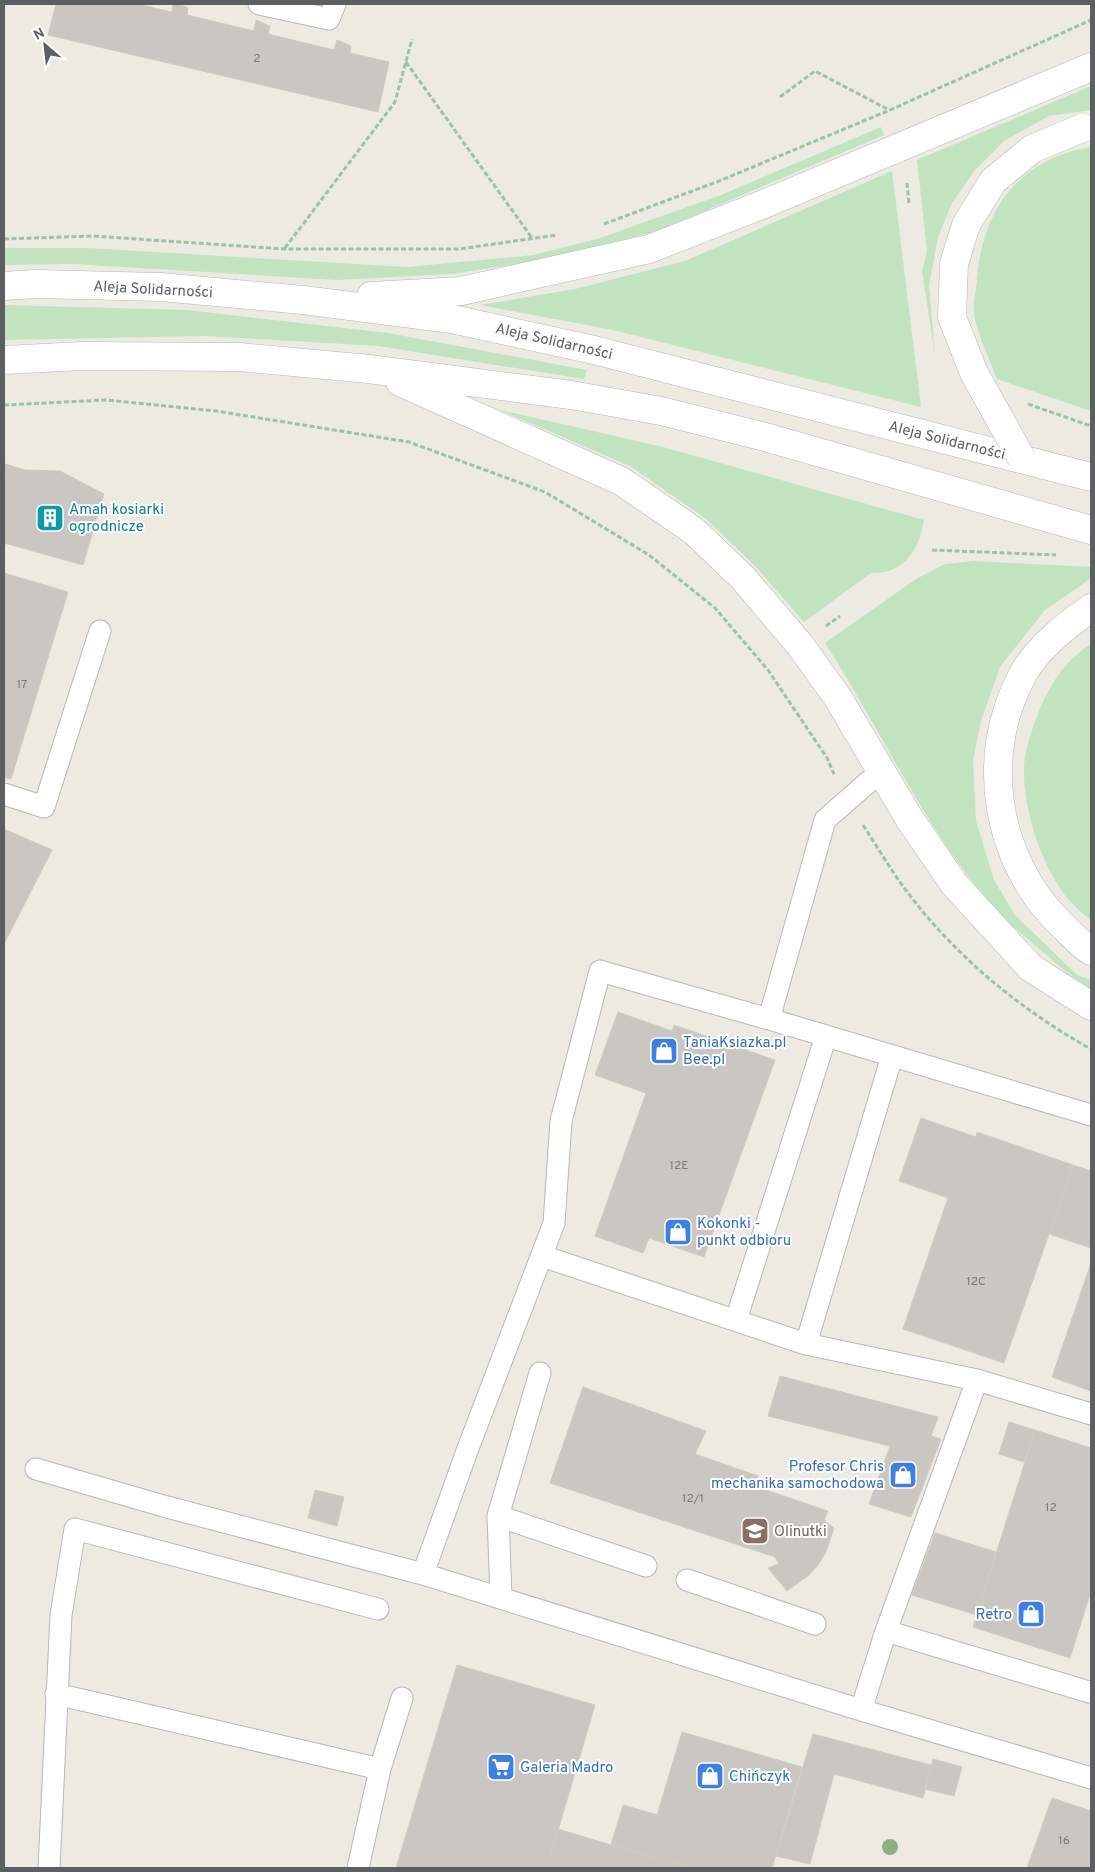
<svg xmlns="http://www.w3.org/2000/svg" width="1095" height="1872" font-family="Overpass,sans-serif">
<style>
.green{fill:#c2e3c0}
.building{fill:#cac7c2;stroke:#d1cbc1}
.lines{fill:none;stroke-linecap:round;stroke-linejoin:round}
.lane-casing{stroke:#b5b8bc;stroke-width:23}
.secondary-casing{stroke:#b4b7bc;stroke-width:29}
.path{stroke:#9ac4a3;stroke-width:3;stroke-dasharray:5 2.5;stroke-linecap:butt}
.lane{stroke:#fff;stroke-width:21}
.secondary{stroke:#fff;stroke-width:28}
.secondary-bridge-casing{stroke:#b4b7bc;stroke-width:29;stroke-linecap:butt}
.secondary-bridge{stroke:#fff;stroke-width:28}
.tree{fill:#8bb186}
.labels{text-anchor:middle;stroke-width:4;stroke-linejoin:round;paint-order:stroke}
.number-label{font-size:12px;fill:#77797a}
.street-label{font-size:15px;fill:#5b5f62;stroke:#fff}
.culture-label{font-size:15px;fill:#0d838f;stroke:#fff;text-anchor:start}
.shop-label{font-size:15px;fill:#366cbe;stroke:#fff;text-anchor:start}
.education-label{font-size:15px;fill:#785e54;stroke:#fff;text-anchor:start}
</style>
<rect width="100%" height="100%" fill="#edeae2"/>
<path class="green" d="M1091,86V110L1049,116L1004,141L975,170L952,203L938,237L929,285L935,355L922,271L927,251L917,160Z
M881,127L884,135L657,231L553,258L452,274L337,280L73,264L4,265V248H87L407,267L533,255L597,239L721,195Z
M1091,147V411L997,379C991,362 976,331 974,314C973,303 976,290 977,280C982,209 1019,159 1091,147Z
M892,171L921,407L613,330L480,305L575,289L685,261Z
M4,305L187,310L388,333L587,370L584,379L378,346L205,336L4,340Z
M500,410L663,447L924,520C919,550 905,574 871,573L804,622L757,568L705,518L630,466Z
M974,561L1091,567V578L1044,611L1000,667L981,721L973,761L976,821L994,880L1015,915L1077,975L1091,980V988C1071,977 1055,962 1037,947C1027,938 1015,929 1005,919C928,839 885,735 825,643L916,579L945,564Z
M1091,644V921C1082,912 1071,904 1064,894C1039,860 1019,798 1025,756C1028,740 1034,724 1040,709C1051,682 1066,660 1091,644Z"/>
<path class="building" d="M56,4H137L172,12L173,4H179L188,8L187,15L254,31L256,20L270,26L268,34L334,50L337,40L351,46L350,53L389,62L378,112L48,35Z
M5,464L25,470L60,471L104,494L83,565L4,543Z
M4,573L68,592L11,779L4,777Z
M4,829L52,850L4,944Z
M618,1012L672,1031L674,1025L775,1060L704,1257L649,1238L643,1253L595,1236L646,1093L595,1075Z
M921,1118L976,1137L977,1132L1073,1165L1004,1363L903,1329L948,1198L899,1181Z
M1073,1165L1091,1171V1248L1049,1234Z
M1091,1263V1391L1052,1377Z
M780,1376L938,1417L931,1436L941,1439L911,1517L869,1504L890,1446L768,1416Z
M583,1387L706,1431L695,1454L758,1476L754,1486L828,1511L824,1520L834,1528L826,1552L818,1565L809,1575L787,1591L768,1568L779,1564L775,1557L550,1483Z
M1009,1422L1035,1430L1024,1462L999,1454Z
M1035,1430L1091,1448V1591L1070,1658L973,1627Z
M315,1490L344,1497L337,1526L308,1518Z
M935,1533L996,1552L977,1615L912,1595Z
M457,1665L595,1705L547,1868H396Z
M682,1732L802,1767L772,1868H691L611,1845L623,1805L657,1815Z
M813,1734L931,1765L923,1798L834,1774L810,1864L776,1856Z
M933,1759L962,1767L954,1796L925,1789Z
M1052,1798L1091,1811V1868H1027Z
M558,1829L611,1845L691,1868H547Z"/>
<g class="lines">
<defs>
<path id="lane" d="M259,4L329,19L335,4
M4,794L44,807L100,631
M769,1019L825,820L881,771
M892,1056L806,1344L977,1380L1091,1414
M542,1256L806,1344
M736,1320L826,1036
M36,1469L167,1507L423,1574L861,1710L1091,1778
M498,1516L646,1566
M423,1574L467,1451L554,1223L561,1121L600,971L769,1019L1091,1115
M687,1580L815,1624
M501,1598L498,1516L540,1373
M886,1631L977,1380
M56,1694L380,1769L358,1868
M861,1710L886,1631L1089,1692
M380,1769L402,1698
M49,1868L61,1615L75,1529L378,1609"/>
<path id="secondary" d="M4,286L36,284L161,287L303,300L452,319L594,350L1091,477
M371,296L461,291L649,249L759,206L1091,67
M4,360L82,356L239,357L369,369L571,395L661,411L765,437L1091,530
M400,382L621,481L694,531L743,578L800,645L838,698L909,818L954,884L1031,968L1091,1006
M1091,608C1067,625 1038,647 1023,674C978,756 995,862 1063,926C1071,934 1081,945 1091,951"/>
</defs>
<use href="#lane" class="lane-casing"/>
<use href="#secondary" class="secondary-casing"/>
<path class="path" d="M406,62L532,238
M780,97L815,71L889,110
M907,183L909,204
M604,224L719,181L890,110L1091,20
M4,239L93,236L284,249H459L557,235
M285,248L395,102L412,39
M1028,404L1091,426
M4,405L106,400L216,411L409,442L545,492L649,555L715,608L768,670L827,758L834,774
M932,550L1056,555
M826,626L840,616
M863,825C877,846 890,869 905,889C954,955 1019,1009 1091,1049"/>
<use href="#lane" class="lane"/>
<use href="#secondary" class="secondary"/>
<defs>
<path id="secondary-bridge" d="M1022,459L974,373L952,317L954,264L966,225L993,181L1032,149L1082,128"/>
</defs>
<use href="#secondary-bridge" class="secondary-bridge-casing"/>
<use href="#secondary-bridge" class="secondary-bridge"/>
</g>
<circle class="tree" cx="890" cy="1847" r="8"/>
<defs>
<symbol id="building-square" viewBox="-11 -11 22 22"><rect x="-9" y="-9" width="18" height="18" rx="4" fill="#0f9aa8" stroke="#fff"/><path d="M-4-6H4V6H1V3H-1V6H-4ZM-2.5-4.3h1.7v1.8h-1.7ZM.8-4.3h1.7v1.8H.8ZM-2.5-1h1.7V.8h-1.7ZM.8-1h1.7V.8H.8Z" fill="#fff"/></symbol>
<symbol id="shop-square" viewBox="-11 -11 22 22"><rect x="-9" y="-9" width="18" height="18" rx="4" fill="#3f7fe0" stroke="#fff"/><path d="M-5-2.5h2.3a2.7 3.5 0 0 1 5.4 0H5L5.5 6h-11ZM-1.5-2.5h3a1.5 2.3 0 0 0-3 0Z" fill="#fff"/></symbol>
<symbol id="school-square" viewBox="-11 -11 22 22"><rect x="-9" y="-9" width="18" height="18" rx="4" fill="#8d6e63" stroke="#fff"/><path d="M0-5L7-2L0 1L-7-2ZM-4 1L0 2.5L4 1V4Q0 6-4 4Z" fill="#fff"/></symbol>
<symbol id="supermarket-square" viewBox="-11 -11 22 22"><rect x="-9" y="-9" width="18" height="18" rx="4" fill="#3f7fe0" stroke="#fff"/><path d="M-6-5.5h2.5l.6 2H6L4.5 2H-2.5L-4.4-4H-6ZM-1.5 3.2a1.3 1.3 0 1 0 .1 0ZM3 3.2a1.3 1.3 0 1 0 .1 0Z" fill="#fff"/></symbol>
</defs>
<g fill-rule="evenodd">
<use href="#building-square" x="34" y="502" width="32" height="32"/>
<use href="#shop-square" x="648" y="1035" width="32" height="32"/>
<use href="#shop-square" x="662" y="1216" width="32" height="32"/>
<use href="#shop-square" x="887" y="1459" width="32" height="32"/>
<use href="#school-square" x="739" y="1515" width="32" height="32"/>
<use href="#shop-square" x="1015" y="1598" width="32" height="32"/>
<use href="#supermarket-square" x="485" y="1751" width="32" height="32"/>
<use href="#shop-square" x="694" y="1760" width="32" height="32"/>
</g>
<g class="labels">
<g class="number-label">
<text x="257" y="62">2</text>
<text x="22" y="688">17</text>
<text x="679" y="1169">12E</text>
<text x="976" y="1285">12C</text>
<text x="693" y="1502">12/1</text>
<text x="1051" y="1511">12</text>
<text x="1064" y="1844">16</text>
</g>
<g class="street-label">
<text transform="translate(153 289) rotate(3)" y="5">Aleja Solidarności</text>
<text transform="translate(554 341) rotate(13)" y="5">Aleja Solidarności</text>
<text transform="translate(947 440) rotate(14)" y="5">Aleja Solidarności</text>
</g>
<g class="culture-label">
<text x="69" y="514">Amah kosiarki<tspan x="69" dy="17">ogrodnicze</tspan></text>
</g>
<g class="shop-label">
<text x="683" y="1047">TaniaKsiazka.pl<tspan x="683" dy="17">Bee.pl</tspan></text>
<text x="697" y="1228">Kokonki -<tspan x="697" dy="17">punkt odbioru</tspan></text>
<text x="884" y="1471" text-anchor="end">Profesor Chris<tspan x="884" dy="17">mechanika samochodowa</tspan></text>
<text x="1012" y="1619" text-anchor="end">Retro</text>
<text x="520" y="1772">Galeria Madro</text>
<text x="729" y="1781">Chińczyk</text>
</g>
<g class="education-label">
<text x="774" y="1536">Olinutki</text>
</g>
</g>
<rect width="1095" height="1872" fill="none" stroke="#5b5f62" stroke-width="10"/>
<g transform="translate(45 45) rotate(332)" stroke="#ffffff" stroke-width="4" paint-order="stroke">
<path d="M0-4L9 19L0 12L-9 19Z" fill="#5b5f62"/>
<text y="-8" font-size="14" font-weight="bold" text-anchor="middle" fill="#5b5f62">N</text>
</g>
</svg>
